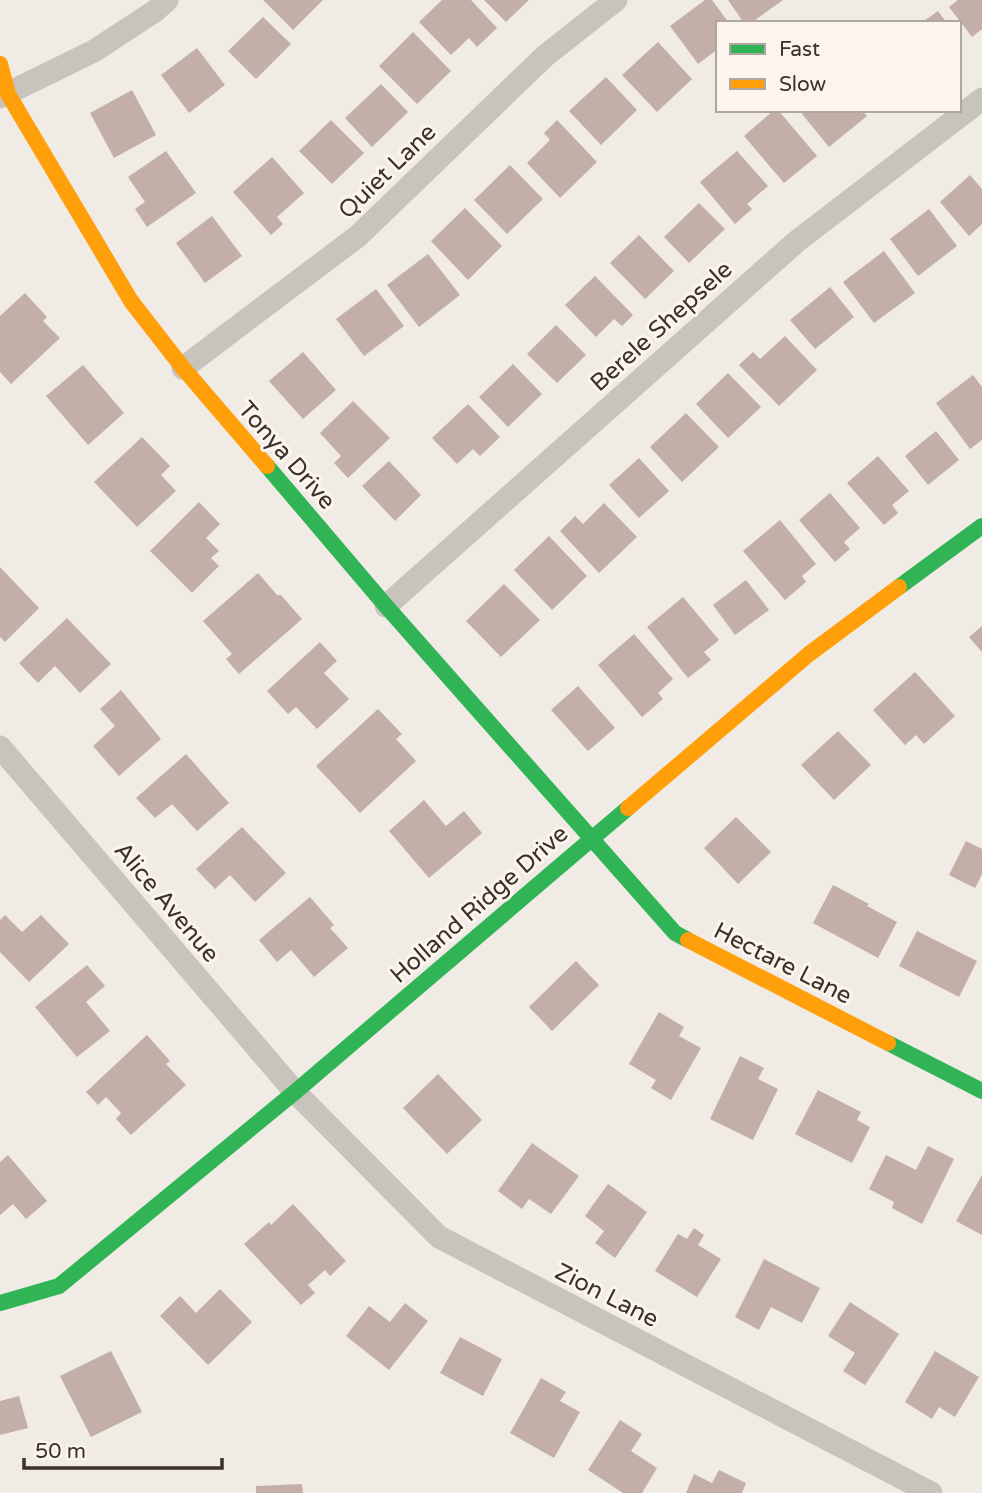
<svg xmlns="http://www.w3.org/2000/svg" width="982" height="1493" font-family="'Varela Round',sans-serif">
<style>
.building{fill:#c3afa7}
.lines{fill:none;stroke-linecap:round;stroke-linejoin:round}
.street{stroke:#c9c3be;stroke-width:23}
.fast{stroke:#30b455;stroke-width:16}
.slow{stroke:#ff9f0a;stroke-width:16}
.labels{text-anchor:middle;stroke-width:6;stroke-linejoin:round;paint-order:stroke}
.street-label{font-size:24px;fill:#3b302b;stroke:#fbf5ee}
</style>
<rect width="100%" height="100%" fill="#f0ebe5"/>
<path class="building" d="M263,0H323L293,30Z
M442,0H471L497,28L477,47L469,38L451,55L419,22Z
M484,0H529L506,22Z
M705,0H712L729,23H718V49L698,64L670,26Z
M728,0H783L751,23H744Z
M958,0H982V29L972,37L949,7Z
M938,11L947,23H921Z
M263,17L291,44L256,79L228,51Z
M413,32L451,71L417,104L379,66Z
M658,42L692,79L657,112L622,75Z
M197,48L225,85L189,113L161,75Z
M606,77L637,110L601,145L569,111Z
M381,84L408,112L372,147L345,118Z
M132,90L156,135L114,158L90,113Z
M774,110H778L817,156L784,183L744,136Z
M807,110H862L867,116L829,147L802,114Z
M331,120L364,153L332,184L299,151Z
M557,120L597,162L560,198L527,163L550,140L544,133Z
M166,151L196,193L147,227L135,209L145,202L128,177Z
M737,151L768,186L747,204L752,209L735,224L700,182Z
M272,157L304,193L277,217L283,224L271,235L233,192Z
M510,165L543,199L507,234L474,200Z
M970,175L982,189V224L969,236L940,202Z
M699,203L725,229L689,263L664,237Z
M465,208L502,246L468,280L431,241Z
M929,209L957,246L918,276L890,239Z
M212,216L242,256L205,283L176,243Z
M639,235L674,271L645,299L610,263Z
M884,251L915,293L874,323L843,282Z
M428,254L460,295L419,327L387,285Z
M595,276L633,315L622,326L614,319L596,337L565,305Z
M830,287L854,317L815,349L790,320Z
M376,289L404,326L364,356L336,319Z
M25,293L47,317L43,321L60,338L11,384L0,372V316Z
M556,325L586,355L557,383L527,354Z
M785,336L817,370L779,406L739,365L753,352L760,359Z
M303,352L336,390L303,419L269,381Z
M513,364L542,394L508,427L479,397Z
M83,365L124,413L88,445L46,396Z
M728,373L761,407L728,438L696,404Z
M973,375L982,387V440L970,449L936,403Z
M353,401L390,438L348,478L334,463L341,456L320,433Z
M468,404L500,437L480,456L473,449L457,464L432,438Z
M686,413L719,447L682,482L650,447Z
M936,431L959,460L928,485L905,456Z
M142,437L170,466L161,475L176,491L137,527L94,482Z
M878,456L909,491L892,505L898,513L884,525L847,483Z
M639,458L669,491L639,518L609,485Z
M389,461L421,495L395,521L362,486Z
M830,493L860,528L844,542L850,549L835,562L799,520Z
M199,502L220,524L206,538L219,551L211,558L219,566L192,593L150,551Z
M604,503L637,537L599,573L560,531L575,516L583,524Z
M780,520L816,564L802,576L806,582L785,600L743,551Z
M549,536L587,576L552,610L514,570Z
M0,567L39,608L5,642L0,637Z
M258,573L278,596L280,594L302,619L239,674L226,659L232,654L203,621Z
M746,580L769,610L735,635L713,605Z
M504,584L540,620L501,657L466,621Z
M683,597L719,640L704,652L711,660L688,678L647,627Z
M67,618L111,664L80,693L55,666L38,683L19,663Z
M982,626V652L969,637Z
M634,634L673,679L658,693L663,699L642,717L598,665Z
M320,642L337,661L324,673L349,699L317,729L296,707L288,714L267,691Z
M915,672L955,716L924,744L916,735L905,745L873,710Z
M578,686L615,728L588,751L551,710Z
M121,690L161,739L119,776L93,746L115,726L100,709Z
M378,709L402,734L396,739L416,761L360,813L316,766Z
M838,731L871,765L834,800L801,765Z
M186,754L229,803L197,831L172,804L155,818L136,798Z
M424,800L446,826L464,811L482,833L429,878L389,831Z
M736,817L771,852L738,884L704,848Z
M242,827L286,873L255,902L230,875L215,889L196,869Z
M966,841L982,849V874L975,888L949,875Z
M833,885L869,904L867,906L897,922L878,958L813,923Z
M310,897L334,925L330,928L348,948L314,977L291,950L277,962L259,940Z
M5,915L22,932L41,915L69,944L29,982L0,952V920Z
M917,931L977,961L959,997L899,966Z
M576,961L599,985L552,1031L529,1007Z
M87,965L105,986L86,1002L110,1031L77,1057L35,1007Z
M659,1012L684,1027L679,1036L701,1048L671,1100L651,1088L656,1080L629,1064Z
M147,1035L170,1061L166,1064L186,1085L131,1135L116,1119L121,1113L106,1097L98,1105L86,1092Z
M740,1056L764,1068L758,1079L778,1089L753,1140L710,1119Z
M438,1074L482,1120L447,1154L403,1108Z
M818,1090L861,1112L857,1120L870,1127L852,1163L795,1134Z
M532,1143L579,1176L551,1214L529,1199L522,1209L498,1191Z
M928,1146L954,1159L922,1224L892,1208L894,1202L869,1189L886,1155L916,1170Z
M8,1155L47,1201L26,1219L13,1204L0,1215V1162Z
M982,1175V1235L956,1221Z
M608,1184L647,1212L615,1258L595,1243L604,1231L585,1216Z
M293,1204L346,1261L330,1276L325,1270L308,1285L315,1293L301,1305L244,1244L269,1222L271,1225Z
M694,1228L704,1235L698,1245L721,1259L697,1297L655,1271L678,1234L687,1239Z
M764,1259L820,1288L802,1323L771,1307L759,1330L735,1317Z
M220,1289L252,1322L208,1365L160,1316L180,1296L196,1313Z
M850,1302L899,1334L865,1385L843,1371L855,1353L828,1336Z
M405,1303L428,1321L389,1370L346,1336L369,1306L390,1322Z
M460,1337L502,1359L483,1396L440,1373Z
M111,1351L142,1412L91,1437L60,1376Z
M935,1351L979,1377L955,1417L939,1407L932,1419L905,1402Z
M541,1378L566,1392L560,1401L580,1412L554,1458L510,1433Z
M19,1396L28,1428L0,1435V1401Z
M620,1420L642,1434L631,1451L657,1468L642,1493H623L588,1470Z
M719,1470L746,1483L742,1493H686L694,1474L712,1483Z
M302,1484L303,1493H256V1486Z"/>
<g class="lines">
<path class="street" d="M0,97L94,51L155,11L167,0
M183,368L358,236L545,56L616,0
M386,606L796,242L982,99
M0,747L295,1092L439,1237L931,1493"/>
<path class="fast" d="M267,466L386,606L675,933L688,940
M899,587L982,526
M888,1043L982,1091
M0,1303L59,1286L295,1092L628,808"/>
<path class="slow" d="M0,64L8,94L131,301L183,368L267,466
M628,808L809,654L899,587
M688,940L888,1043"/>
</g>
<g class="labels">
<g class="street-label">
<text transform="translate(387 171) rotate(-44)" y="8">Quiet Lane</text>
<text transform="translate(661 326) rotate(-42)" y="8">Berele Shepsele</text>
<text transform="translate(287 455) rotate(49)" y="8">Tonya Drive</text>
<text transform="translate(167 902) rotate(50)" y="8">Alice Avenue</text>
<text transform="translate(479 904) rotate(-41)" y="8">Holland Ridge Drive</text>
<text transform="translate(783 963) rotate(27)" y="8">Hectare Lane</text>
<text transform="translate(607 1295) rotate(27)" y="8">Zion Lane</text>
</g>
</g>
<rect x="716" y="21" width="245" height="91" fill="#fbf5ee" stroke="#aea6a0" stroke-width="2"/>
<rect x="730" y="44" width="35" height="10" fill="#30b455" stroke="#aea6a0" stroke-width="2"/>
<text x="779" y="56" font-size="21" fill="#3b302b">Fast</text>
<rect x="730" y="79" width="35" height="10" fill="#ff9f0a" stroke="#aea6a0" stroke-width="2"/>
<text x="779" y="91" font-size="21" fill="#3b302b">Slow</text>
<path d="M24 1458v10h198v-10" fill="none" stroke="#3b302b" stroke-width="3.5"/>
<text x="35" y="1458" font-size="21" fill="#3b302b" stroke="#fbf5ee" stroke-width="5" paint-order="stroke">50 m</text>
</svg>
